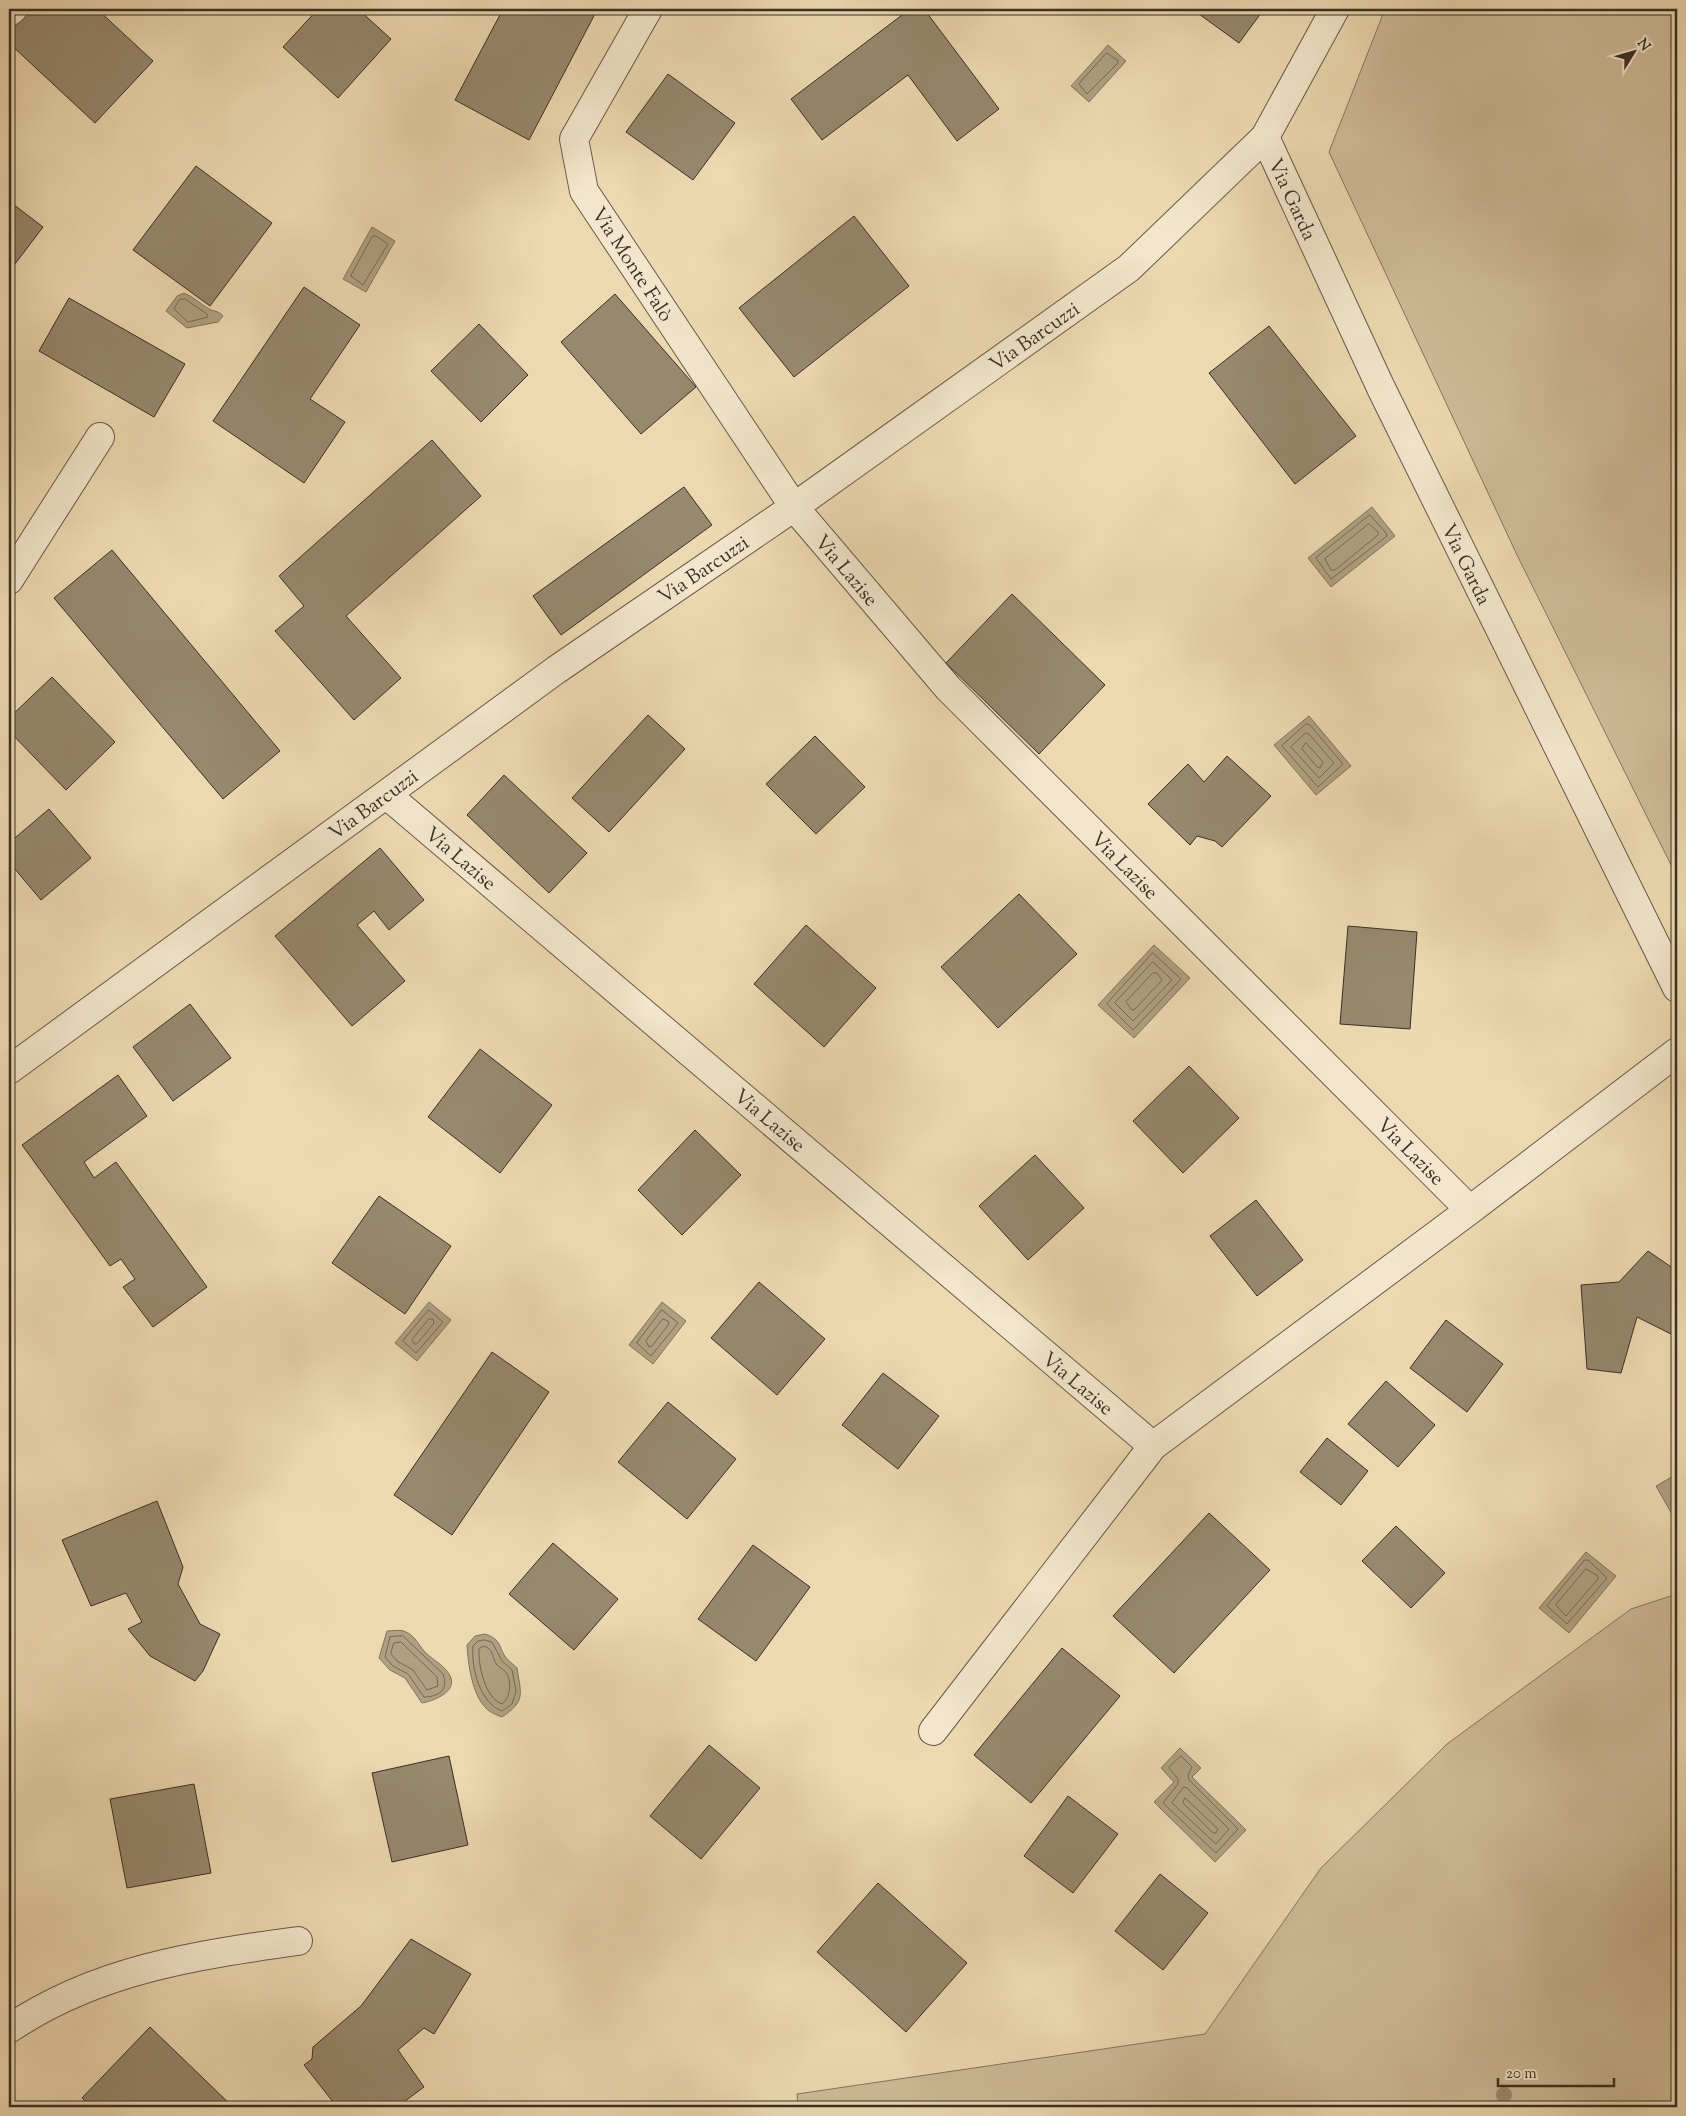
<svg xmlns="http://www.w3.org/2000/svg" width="1686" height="2116" font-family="'Sorts Mill Goudy',serif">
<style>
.green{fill:#cfbc99;stroke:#847660}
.water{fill:#b0a081;stroke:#81735d}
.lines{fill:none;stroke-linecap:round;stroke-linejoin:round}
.shore{stroke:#756854;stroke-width:1}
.building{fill:#97886e;stroke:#3a3027}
.minor-casing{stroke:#675a49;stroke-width:30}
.minor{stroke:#f3e6cc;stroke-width:28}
.tree{fill:#9b8b71}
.labels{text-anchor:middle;stroke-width:4.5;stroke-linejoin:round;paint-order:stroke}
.street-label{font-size:20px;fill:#3a3027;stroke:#f3e6cc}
</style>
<rect width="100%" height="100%" fill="#edd9b0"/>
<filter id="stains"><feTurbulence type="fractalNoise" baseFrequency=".004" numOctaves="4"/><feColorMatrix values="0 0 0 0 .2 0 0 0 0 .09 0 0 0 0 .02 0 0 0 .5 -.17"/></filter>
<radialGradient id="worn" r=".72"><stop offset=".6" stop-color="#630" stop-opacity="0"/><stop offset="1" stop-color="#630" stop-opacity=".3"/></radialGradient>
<path class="green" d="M1385,9H1677V877L1517,555L1329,152Z
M1677,1594V2107H798L797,2094L1205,2034L1321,1868L1447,1744L1631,1609Z"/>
<path class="water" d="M1108,45L1126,61L1089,102L1071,86Z
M372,227L395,241L366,292L343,279Z
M184,293C194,297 200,304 209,309C214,312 218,310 223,316L218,322L187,328L166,311L177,296Z
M1372,507L1395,536L1331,587L1308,558Z
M1309,716L1351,766L1316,795L1274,745Z
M1154,945L1190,978L1134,1038L1098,1005Z
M429,1302L451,1320L417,1361L395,1343Z
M662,1302L686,1321L653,1364L629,1345Z
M1677,1474V1513L1673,1516L1656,1486Z
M1586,1552L1616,1576L1569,1633L1539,1608Z
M387,1631C392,1631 401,1629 406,1632C415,1636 418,1644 424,1651C430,1658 439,1662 445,1669C464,1688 438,1700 422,1703L405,1678L390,1670L379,1658Z
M485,1634C503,1640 498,1648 507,1659C510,1662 514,1665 517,1668C521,1694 526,1701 502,1717C497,1715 491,1713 487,1709C472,1696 468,1663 467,1645L475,1636Z
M1180,1748L1201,1768L1192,1777L1246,1830L1215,1862L1154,1802L1174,1782L1161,1768Z"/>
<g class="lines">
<path class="shore" d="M1107,53L1117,60L1118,63L1087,94L1079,84Z
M373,236H376L388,244L363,285L351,276Z
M185,299L207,314L208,317L188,322L174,309L179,300Z
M1370,515L1386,533L1387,536L1331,579L1316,558Z
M1369,524L1378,532V535L1335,570H1331L1325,559Z
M1306,724L1310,725L1343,764L1318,787L1282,746Z
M1306,733L1309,734L1334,763L1319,778L1291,747Z
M1306,743L1323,762L1320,768L1317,767L1302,749Z
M1153,953L1181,979L1133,1030L1107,1004Z
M1153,962L1172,980L1133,1021L1115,1003Z
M1153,973H1157L1162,980L1135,1009L1132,1010L1126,1002Z
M429,1310L443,1322L416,1353L403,1341Z
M662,1310L678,1323L651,1356L637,1343Z
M429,1319H433L434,1323L417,1344H414L412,1340Z
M663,1319L668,1321L669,1324L652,1346L649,1347L646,1341Z
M1585,1560H1588L1607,1578L1567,1624L1547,1606Z
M1586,1569L1598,1576V1579L1566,1616L1556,1605Z
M403,1636L443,1674C449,1689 439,1697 424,1697L408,1674L393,1666L385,1657L390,1637Z
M485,1640L492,1642L502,1661L512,1670L516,1691L512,1704L502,1711C480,1703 471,1668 473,1646L478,1641Z
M394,1643L401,1642L437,1677L438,1686L427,1690L413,1670L397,1661L391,1654Z
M484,1646C494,1649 492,1659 497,1665C500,1668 505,1670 507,1674C512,1683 510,1698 502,1704C485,1698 478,1665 479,1649Z
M1181,1756L1192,1767L1188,1775L1189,1780L1238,1829L1216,1853L1163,1803L1178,1784V1779L1169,1768Z
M1184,1787L1187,1788L1229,1829L1216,1844L1172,1803Z
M1185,1798L1218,1829L1216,1833H1213L1183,1803Z"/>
</g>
<path class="building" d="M25,9H97L153,61L95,123L9,43V26Z
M318,9H358L391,39L338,98L283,47Z
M503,9L597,10L529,140L455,100Z
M910,9H924L999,109L957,141L908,75L822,140L791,99Z
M1192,9H1264L1239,43Z
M668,74L735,123L693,180L626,132Z
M196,166L272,223L210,306L133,250Z
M9,201L43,227L9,272Z
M854,216L909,286L794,377L739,308Z
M304,287L360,325L310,399L345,422L304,483L213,421Z
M615,294L696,387L641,434L561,342Z
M69,298L185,364L154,417L39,351Z
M479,324L528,375L481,422L431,371Z
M1269,326L1356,436L1295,484L1209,373Z
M432,440L481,496L346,616L401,678L354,720L275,631L304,606L279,576Z
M684,487L712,525L561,635L533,596Z
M112,550L280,751L223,799L54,598Z
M1012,594L1105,685L1039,754L946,663Z
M52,677L115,742L66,790L9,731V718Z
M648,715L685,749L609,832L572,798Z
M815,736L865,787L816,834L766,784Z
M1227,756L1271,796L1222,847L1215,841L1197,836L1190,845L1148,804L1188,764L1204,782Z
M504,775L587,853L549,893L467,815Z
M49,809L91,858L41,900L9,862V843Z
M380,848L424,900L389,930L374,911L357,925L405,981L352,1026L275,936Z
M1019,894L1077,954L998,1028L941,967Z
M806,925L876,988L824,1047L754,984Z
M1348,926L1417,932L1410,1029L1340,1024Z
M190,1004L231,1058L173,1101L133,1047Z
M480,1049L552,1105L500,1173L428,1117Z
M1189,1066L1239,1118L1183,1173L1133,1121Z
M118,1075L147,1116L84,1162L94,1178L116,1162L207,1287L153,1327L123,1287L135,1279L121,1259L110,1266L22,1145Z
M695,1130L741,1175L682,1235L638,1190Z
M1035,1155L1084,1208L1028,1260L979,1206Z
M379,1196L451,1246L405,1314L332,1263Z
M1256,1200L1303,1260L1257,1296L1210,1236Z
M1648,1251L1677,1271V1337L1637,1317L1621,1373L1587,1369L1581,1285L1619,1282Z
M759,1282L825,1339L777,1395L711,1338Z
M1446,1320L1503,1364L1467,1412L1410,1368Z
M492,1352L549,1392L452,1535L394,1495Z
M883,1373L939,1416L898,1469L842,1425Z
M1386,1381L1435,1425L1398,1467L1348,1424Z
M668,1402L736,1459L687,1519L618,1462Z
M1327,1438L1368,1471L1341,1505L1300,1472Z
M157,1501L183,1567L178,1584L200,1624L220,1634L203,1671L195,1681L150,1656L128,1629L142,1622L126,1593L91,1606L62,1540Z
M1209,1513L1270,1570L1174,1673L1113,1616Z
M1396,1526L1445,1573L1411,1608L1362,1561Z
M553,1543L618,1599L574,1650L509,1594Z
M753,1545L810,1587L756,1661L698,1619Z
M1062,1648L1120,1696L1031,1803L974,1755Z
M709,1745L760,1788L701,1859L650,1816Z
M449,1756L468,1845L392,1862L372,1773Z
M194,1784L211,1873L127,1888L110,1799Z
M1068,1796L1118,1834L1073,1893L1024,1856Z
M1160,1874L1208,1913L1163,1970L1115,1931Z
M878,1883L967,1963L906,2032L817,1952Z
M411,1939L471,1974L434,2034L424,2028L398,2050L424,2087L397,2107H337L304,2065L312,2059L313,2047L361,2006Z
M150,2027L233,2107H92L82,2098Z"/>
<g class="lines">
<defs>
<path id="minor" d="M648,9L574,139L584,191L794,507L948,688L1470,1210
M9,12L13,9
M1265,137L1381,388L1677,988
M9,580L100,437
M387,795L1153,1446L1470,1210L1677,1052
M9,1070L556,670L794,507L1129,268L1265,137L1335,9
M933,1731L1153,1446
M9,2029C95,1970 196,1955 298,1941"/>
</defs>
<use href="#minor" class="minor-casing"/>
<use href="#minor" class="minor"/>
</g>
<circle class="tree" cx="1504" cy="2095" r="8"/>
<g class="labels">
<g class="street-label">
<text transform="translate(1293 199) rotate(65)" y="7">Via Garda</text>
<text transform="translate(633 264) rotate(57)" y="7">Via Monte Falò</text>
<text transform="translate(1034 336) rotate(-35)" y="7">Via Barcuzzi</text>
<text transform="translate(1467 564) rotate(64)" y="7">Via Garda</text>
<text transform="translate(703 569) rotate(-34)" y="7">Via Barcuzzi</text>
<text transform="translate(847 570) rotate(50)" y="7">Via Lazise</text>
<text transform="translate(373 804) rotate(-36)" y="7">Via Barcuzzi</text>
<text transform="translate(461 858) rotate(40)" y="7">Via Lazise</text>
<text transform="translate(1125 865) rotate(45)" y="7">Via Lazise</text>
<text transform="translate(770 1120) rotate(40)" y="7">Via Lazise</text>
<text transform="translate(1411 1151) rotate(45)" y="7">Via Lazise</text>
<text transform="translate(1078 1383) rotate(40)" y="7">Via Lazise</text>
</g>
</g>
<rect width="1686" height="2116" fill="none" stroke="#edd9b0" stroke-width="30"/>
<rect x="10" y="10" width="1666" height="2096" fill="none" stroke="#3a3027" stroke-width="2.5"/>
<rect x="15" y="15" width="1656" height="2086" fill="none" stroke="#3a3027"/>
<g transform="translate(1634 52) rotate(53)" stroke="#f3e6cc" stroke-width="4" paint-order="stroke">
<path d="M0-4L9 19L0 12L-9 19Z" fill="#3a3027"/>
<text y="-8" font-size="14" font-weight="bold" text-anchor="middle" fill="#3a3027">N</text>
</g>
<path d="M1498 2078v8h116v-8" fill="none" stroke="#3a3027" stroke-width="2.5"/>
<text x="1506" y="2078" font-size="15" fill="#3a3027" stroke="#f3e6cc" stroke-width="4" paint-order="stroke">20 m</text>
<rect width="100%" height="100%" filter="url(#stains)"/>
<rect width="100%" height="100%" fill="url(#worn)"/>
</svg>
